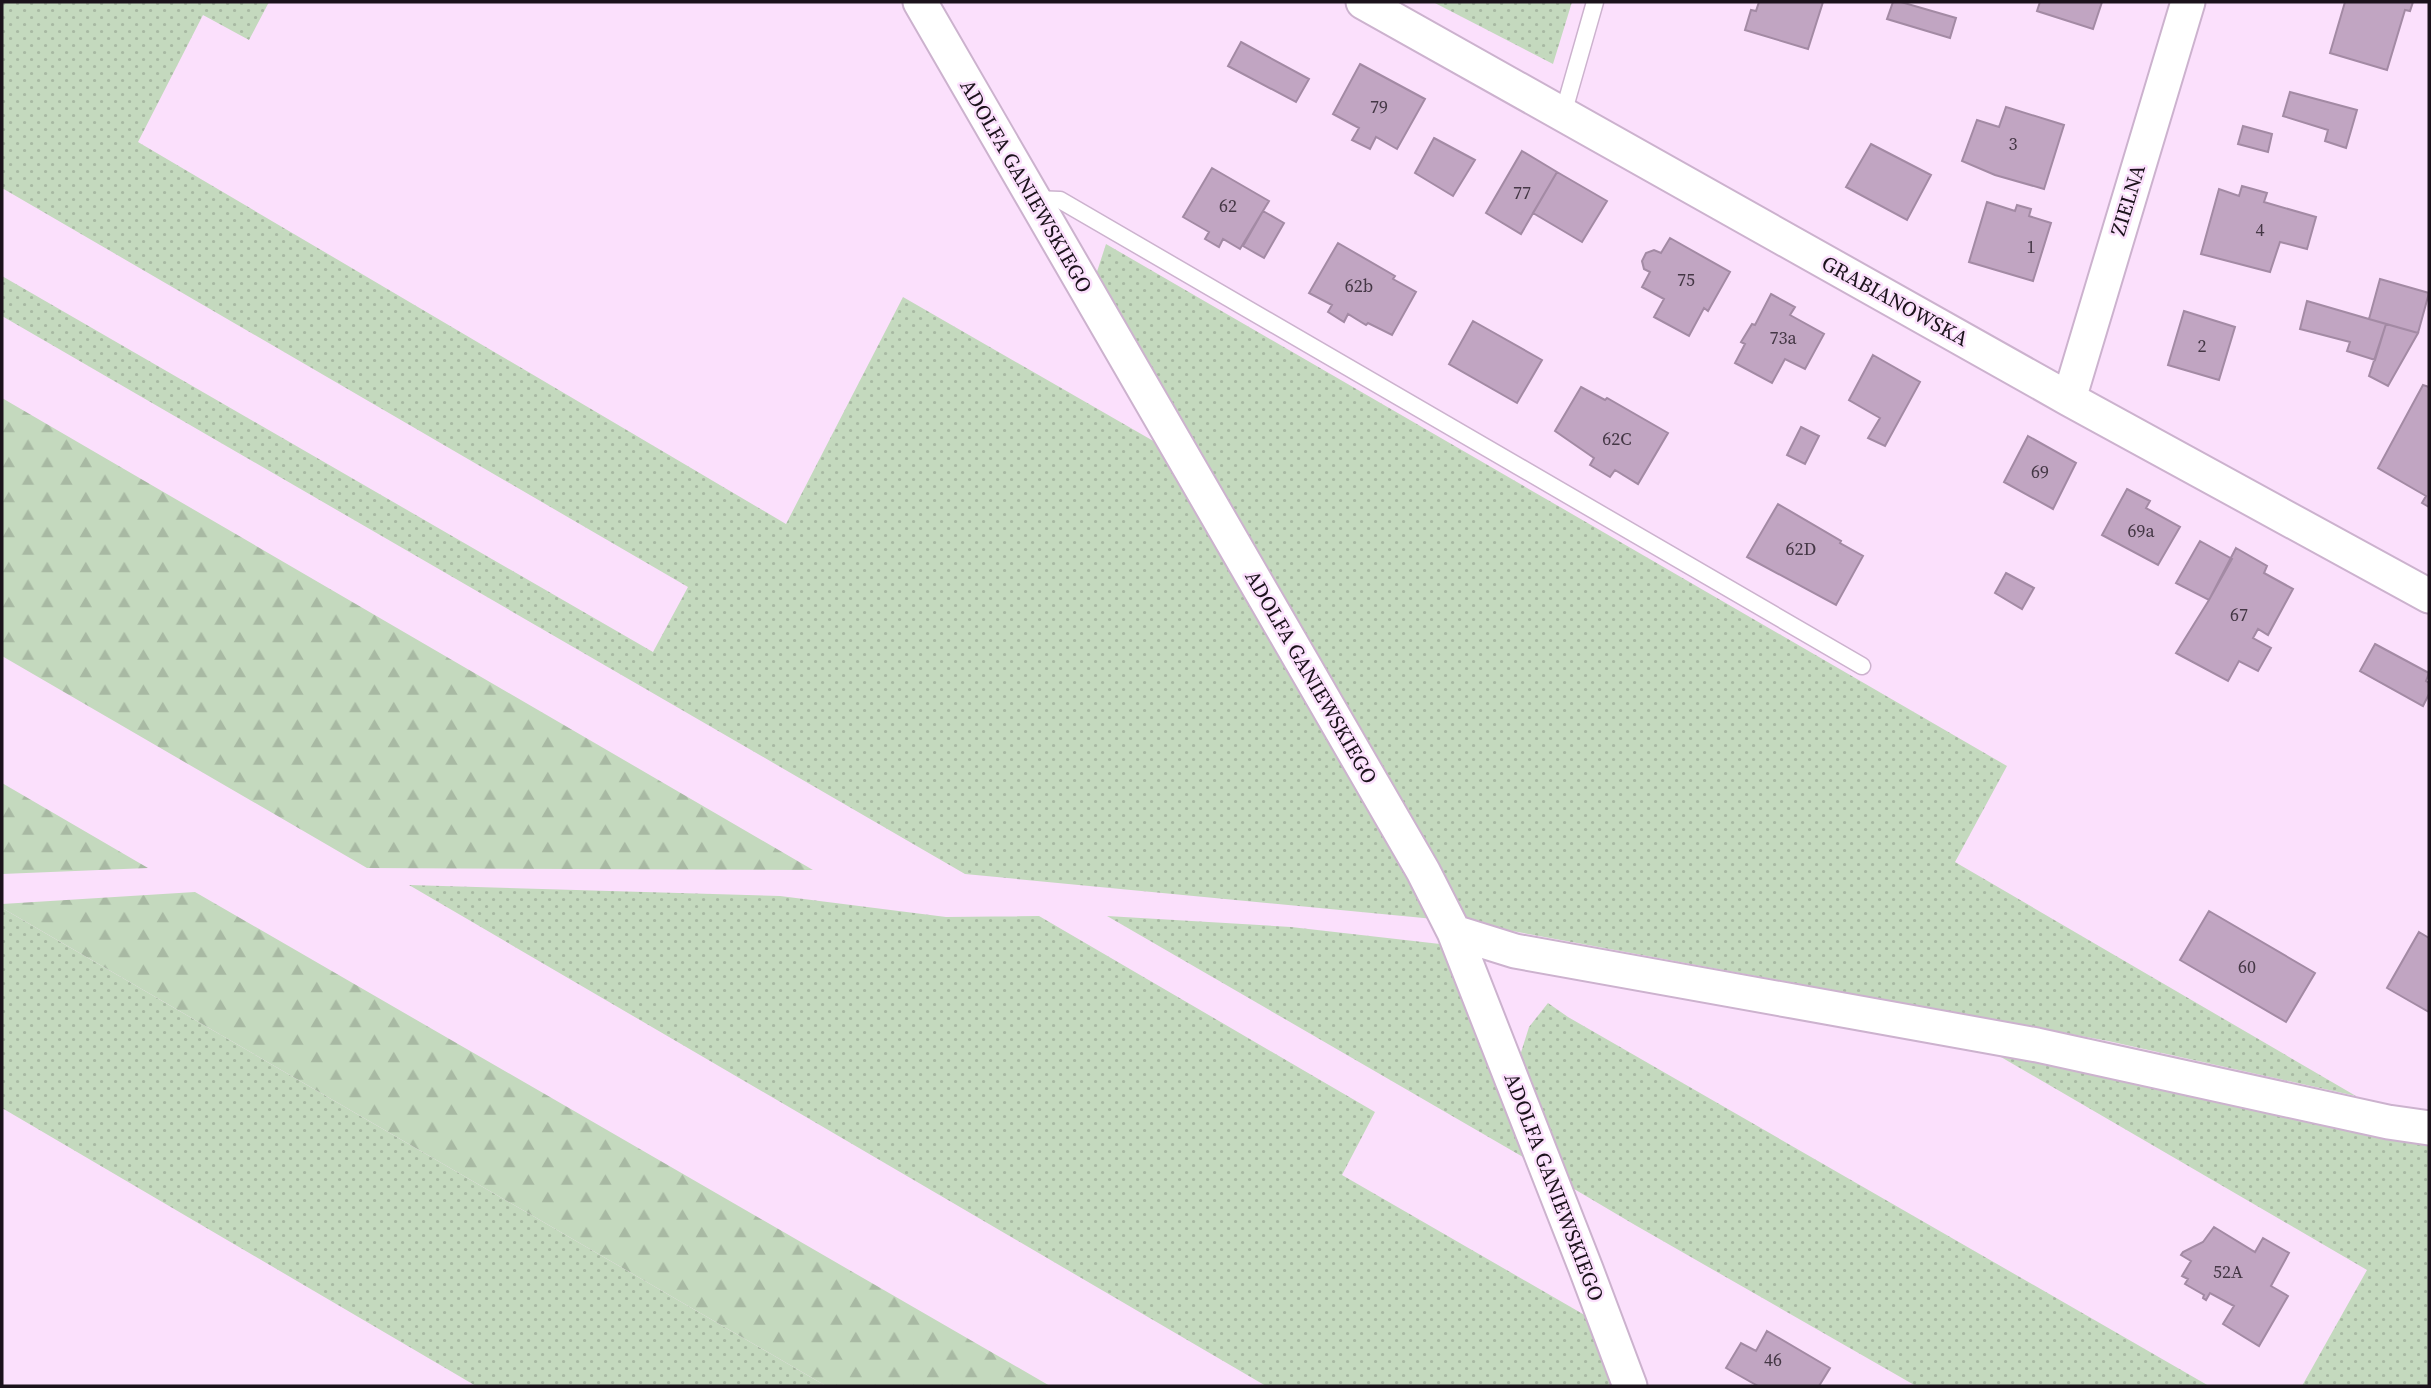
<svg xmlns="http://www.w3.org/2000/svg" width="2431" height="1388" font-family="'Source Serif 4',serif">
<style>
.grass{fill:url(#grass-dots)}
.forest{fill:url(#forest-firs)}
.building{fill:#c1a5c2;stroke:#a38aa4;stroke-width:2}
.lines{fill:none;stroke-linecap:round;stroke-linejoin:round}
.service-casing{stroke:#ccb2ce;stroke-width:19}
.minor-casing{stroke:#ccb2ce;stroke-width:37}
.service{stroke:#fff;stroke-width:16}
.minor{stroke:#fff;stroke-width:33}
.labels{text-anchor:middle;stroke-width:5;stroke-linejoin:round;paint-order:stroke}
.number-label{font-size:18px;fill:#443745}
.street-label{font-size:21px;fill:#1b121b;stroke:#fbe0fc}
</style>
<defs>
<pattern id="grass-dots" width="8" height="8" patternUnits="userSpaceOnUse" patternTransform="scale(1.75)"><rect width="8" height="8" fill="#c4d9be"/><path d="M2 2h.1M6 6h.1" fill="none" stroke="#a8b9a3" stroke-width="1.8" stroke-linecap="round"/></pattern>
<pattern id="forest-firs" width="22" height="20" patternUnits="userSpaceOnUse" patternTransform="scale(1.75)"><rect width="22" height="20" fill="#c4d9be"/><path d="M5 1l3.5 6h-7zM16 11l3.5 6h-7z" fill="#a8b9a3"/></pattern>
</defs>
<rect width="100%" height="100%" fill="#fbe0fc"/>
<path class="grass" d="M2,2H269L249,40L203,15L138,142L786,524L903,297L1169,450L1434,919L965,874L2,316V276L653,652L688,587L2,188Z
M1433,2H1572L1553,64Z
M1106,244L2007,766L1955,862L2356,1096L2108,1041L1469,923L1092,287Z
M409,885L780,896L946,917L1039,916L1375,1112L1342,1175L1588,1317L1613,1386H1266Z
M2,908L826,1386H476L2,1108Z
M1107,916L1291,927L1440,944L1487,1045L1530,1161Z
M1548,1003L1568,1017L2209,1386H1916L1635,1225L1564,1183L1518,1062L1529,1027Z
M1982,1046L2352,1132L2429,1141V1386H2302L2367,1270Z"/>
<path class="forest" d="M2,398L813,870L367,868L2,656Z
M2,783L148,868L2,874Z
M195,892L1050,1386H826L2,908V904Z"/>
<path class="building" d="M1759,2H1823L1808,49L1745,30L1751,10L1756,11Z
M1893,2H1901L1956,18L1950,38L1887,19Z
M2040,2H2102L2093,29L2037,11Z
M2345,2H2413L2410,11L2405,10L2387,70L2330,53Z
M1241,42L1309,79L1296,102L1228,66Z
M1360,64L1425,99L1397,149L1376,137L1370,149L1352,140L1359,128L1333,114Z
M2290,92L2357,110L2346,148L2325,141L2328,130L2283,116Z
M2006,107L2064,125L2044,189L1995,175L1962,161L1977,120L1999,127Z
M2243,126L2272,134L2268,152L2238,144Z
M1434,138L1475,160L1453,196L1415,173Z
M1871,144L1931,175L1907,220L1846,187Z
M1522,151L1557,172L1521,234L1486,213Z
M1212,168L1269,201L1240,249L1223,239L1219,247L1205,239L1209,232L1183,217Z
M1557,172L1607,201L1582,242L1533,213Z
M2242,186L2267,193L2264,202L2316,217L2307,249L2280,242L2270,272L2201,254L2219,189L2239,196Z
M1987,202L2015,211L2017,205L2031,209L2029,216L2051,223L2033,281L1969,262Z
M1263,211L1284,223L1264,258L1243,246Z
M1670,238L1730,272L1708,311L1704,308L1689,336L1654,317L1664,299L1642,287L1650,272L1644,269L1642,261L1646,253L1654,250L1661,253Z
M1338,243L1395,276L1393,279L1416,292L1392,335L1368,323L1366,325L1348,314L1344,322L1328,312L1332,305L1309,293Z
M2380,279L2429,293L2418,333L2369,319Z
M1771,294L1795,307L1790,315L1824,334L1805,369L1785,359L1772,383L1735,363L1745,344L1741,342L1752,324L1755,325Z
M2307,301L2386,324L2375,360L2347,351L2350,342L2300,329Z
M2184,311L2235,327L2219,380L2168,365Z
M1473,321L1542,360L1517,403L1449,364Z
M2386,324L2418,333L2388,386L2369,376Z
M1873,355L1920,382L1885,446L1868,438L1880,418L1849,400Z
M2423,385L2429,387V507L2422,503L2426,496L2378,468Z
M1581,387L1605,400L1607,398L1668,433L1638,484L1615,470L1610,477L1590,465L1594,458L1555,431Z
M1801,427L1819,436L1805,464L1787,455Z
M2028,436L2076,463L2053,509L2004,482Z
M2127,489L2150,501L2146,508L2180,527L2158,565L2102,535Z
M1778,504L1841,541L1840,543L1863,556L1836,605L1747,557Z
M2200,541L2232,559L2209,600L2176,583Z
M2236,548L2267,566L2264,573L2293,589L2268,635L2258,629L2253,638L2271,648L2258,671L2239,661L2228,681L2176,653L2209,600Z
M2006,573L2034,588L2022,609L1995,593Z
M2375,644L2429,673L2426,681L2429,683V694L2423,706L2360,671Z
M2209,911L2315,973L2286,1022L2180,960Z
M2419,932L2429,938V1012L2387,988Z
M2214,1227L2255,1252L2263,1238L2289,1253L2271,1286L2288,1296L2259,1346L2223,1324L2234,1306L2210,1293L2206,1300L2203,1298L2204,1295L2185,1284L2188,1279L2182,1276L2191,1261L2181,1255L2183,1252L2203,1242Z
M1767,1331L1830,1368L1819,1386H1758L1726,1368L1741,1343L1756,1351Z"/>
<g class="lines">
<defs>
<path id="service" d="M1563,114L1595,2
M1034,199L1060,200L1862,666"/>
<path id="minor" d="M920,2L1423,871L1454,932L1586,1269L1630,1386
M1363,2L2069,399L2429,596
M2069,399L2188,2
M1454,932L1515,951L2037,1045L2388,1122L2429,1128"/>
</defs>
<use href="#service" class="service-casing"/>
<use href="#minor" class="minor-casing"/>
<use href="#service" class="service"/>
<use href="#minor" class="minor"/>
</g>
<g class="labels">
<g class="number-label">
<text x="1379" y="113">79</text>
<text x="2013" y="150">3</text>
<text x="1522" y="199">77</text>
<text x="1228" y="212">62</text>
<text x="2260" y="236">4</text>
<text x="2031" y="253">1</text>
<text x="1686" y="286">75</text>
<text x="1359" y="292">62b</text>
<text x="1783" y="344">73a</text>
<text x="2202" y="352">2</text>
<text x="1617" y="445">62C</text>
<text x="2040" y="478">69</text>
<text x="2141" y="537">69a</text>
<text x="1801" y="555">62D</text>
<text x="2239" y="621">67</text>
<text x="2247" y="973">60</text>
<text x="2228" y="1278">52A</text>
<text x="1773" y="1366">46</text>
</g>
<g class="street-label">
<text transform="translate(1026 186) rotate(60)" y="7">ADOLFA GANIEWSKIEGO</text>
<text transform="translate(2128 200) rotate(-73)" y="7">ZIELNA</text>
<text transform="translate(1895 301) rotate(29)" y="7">GRABIANOWSKA</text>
<text transform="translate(1311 677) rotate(60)" y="7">ADOLFA GANIEWSKIEGO</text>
<text transform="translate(1554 1187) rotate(69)" y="7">ADOLFA GANIEWSKIEGO</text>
</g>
</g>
<rect width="2431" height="1388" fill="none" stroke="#1b121b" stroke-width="7"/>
</svg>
